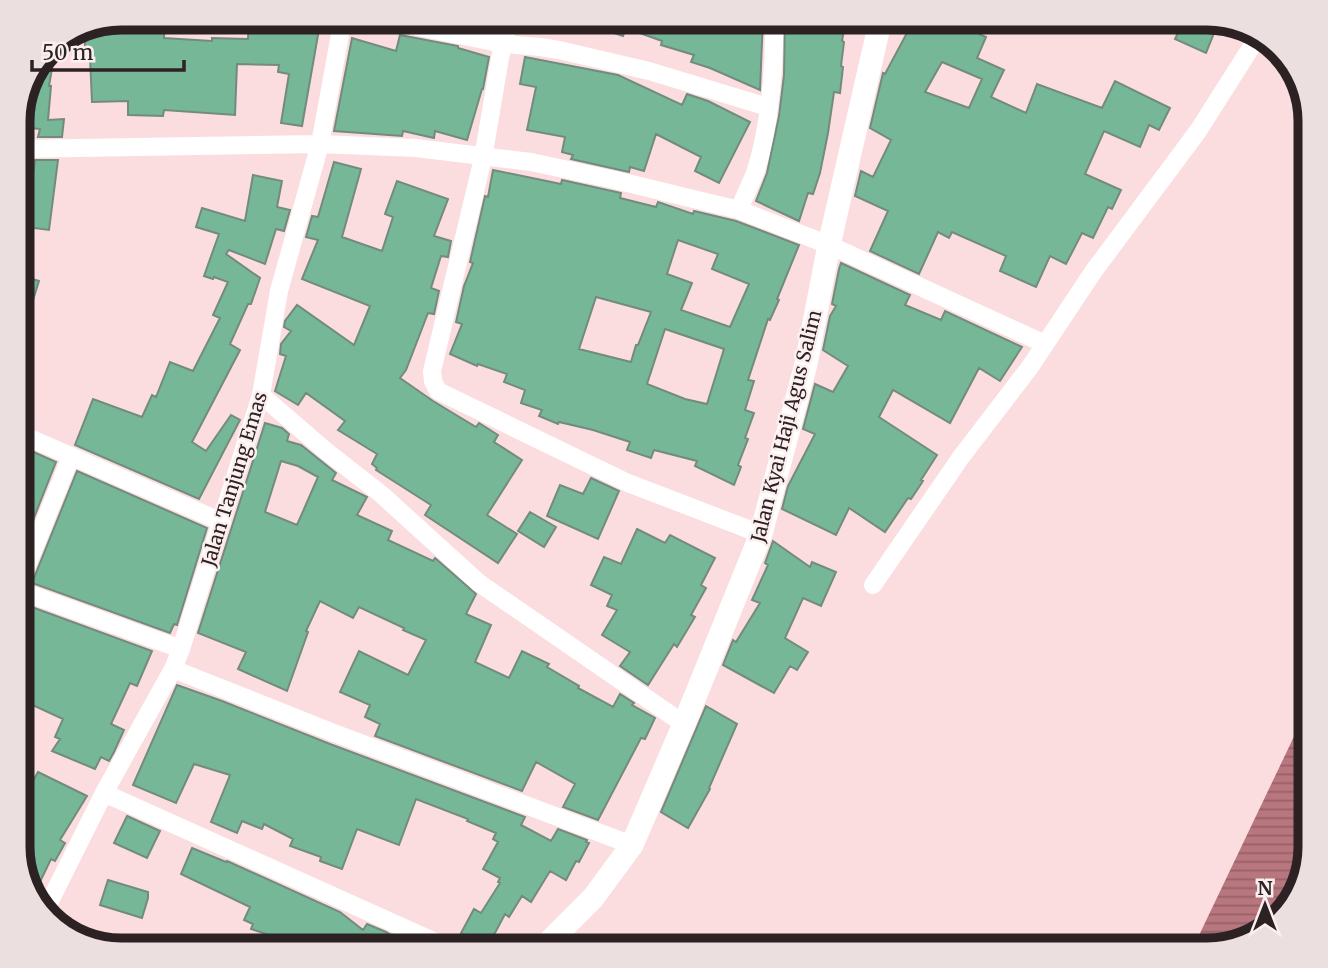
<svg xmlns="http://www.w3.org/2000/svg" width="1328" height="968" font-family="Merriweather,serif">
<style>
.water{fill:url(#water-rules)}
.building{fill:#76b797;stroke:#738b7e;stroke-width:2;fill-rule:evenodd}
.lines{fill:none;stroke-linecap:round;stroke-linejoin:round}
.minor{stroke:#fff;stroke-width:18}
.tertiary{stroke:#fff;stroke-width:23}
.labels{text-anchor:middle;stroke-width:5;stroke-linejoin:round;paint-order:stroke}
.street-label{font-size:19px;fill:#2d2223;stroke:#fceff0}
.rim{fill:none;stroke:#2d2223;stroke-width:9}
</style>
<defs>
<pattern id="water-rules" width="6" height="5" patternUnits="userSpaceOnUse" patternTransform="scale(1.75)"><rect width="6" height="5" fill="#b8777e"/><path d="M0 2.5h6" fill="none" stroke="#966167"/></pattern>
</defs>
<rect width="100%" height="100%" fill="#fcdddf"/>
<path class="water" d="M1310,703V848L1289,910L1253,940L1207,950H1192Z"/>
<path class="building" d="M139,18H165L164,38L212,41V38L248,39L249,20L287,21L288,18H321L302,126L281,123L289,74L278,72L279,65L237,64L235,115L164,110L163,116L128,115V101L92,102L90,57H85V31L92,28L139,27Z
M429,18H463L462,24Z
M579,18H763L760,90L710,68L691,62L694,55L661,45L662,41L626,28L623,36L578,21Z
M785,18H846L842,41L844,42L841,66L843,67L840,93L834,92L828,133L820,173L813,194L808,193L799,221L756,201L767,173L779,116L784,75Z
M915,18H944L986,37L977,58L1004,70L991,97L1026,113L1037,84L1102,108L1115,81L1170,108L1159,130L1149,125L1140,147L1104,131L1085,174L1121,190L1112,209L1108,207L1093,238L1082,233L1066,264L1050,256L1036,287L1000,271L1006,256L952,232L949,238L938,232L919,274L870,251L888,211L855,196L861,171L873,177L891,140L870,128L883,73L885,74ZM942,62L982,79L969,108L925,92Z
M1185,18H1208L1219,21L1206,53L1175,39Z
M400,35L458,46V48L489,57L483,89H482L467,140L435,131L434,138L403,131L402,136L334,131L352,38L396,51Z
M52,44L56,45L49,86H51L48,120L64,119L62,137H38L40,129L22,127L25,99Z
M525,57L618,75L682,105L687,94L708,101L750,122L719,183L695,171L701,157L656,134L644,171L630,167L629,172L571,159L573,155L562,152L565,137L527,130L536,87L520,84Z
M35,160H58L49,230L26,227Z
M334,162L361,169L342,237L382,251L393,217L385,214L397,181L448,199L434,236L451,241L448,257L441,256L431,288L439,291L434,314L428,313L406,370L400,378L433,401L476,427L479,423L498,435L494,442L522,460L487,515L517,534L498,563L425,515L431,505L376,470L377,468L372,464L377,454L338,430L345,421L306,393L298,405L275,391L286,356L280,354L281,344L291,331L284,327L285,321L297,305L354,345L370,306L302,279L318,240L306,237L312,216L318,217Z
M493,170L561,184L562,180L621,193L620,198L656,207L658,202L693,214L694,211L736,221L799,245L777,299L779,300L770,320L768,319L748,380L754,381L745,410L754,413L745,438L748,439L738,465L741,467L734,485L695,466L697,461L654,450L651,458L627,450L630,442L593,430L559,422L558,424L539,416L542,410L521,403L525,390L504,382L507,374L478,364L477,366L450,354L462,324L456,322L464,286L473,263L470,262L485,196L488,197ZM678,240L718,254L712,269L749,284L730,327L681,310L692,283L667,274ZM596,297L651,312L638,345H636L631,362L579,349ZM665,329L724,349L707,404L685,399L647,384Z
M253,175L282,181L277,207L290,210L284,231L276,229L265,264L229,250L226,254L260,278L251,304H248L230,344L240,350L192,442L206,451L231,415L240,420L199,499L75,445L93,399L142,417L152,395L156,397L170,362L193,371L220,318L213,315L228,282L214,277L213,279L204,276L219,234L196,227L202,208L245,221Z
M841,263L910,295L905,305L941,320L945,311L1022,347L1000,381L979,368L950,423L893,390L879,417L937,455L921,480L923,481L911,499L908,498L885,532L849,508L836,535L782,509L788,486L815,434L803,429L815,384L833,392L848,366L823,350L830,316L836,306L832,304L839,269Z
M18,275L39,281L21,338L18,337Z
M265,423L282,428L289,434L287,441L301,445L336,473L332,480L367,497L357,515L392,531L388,540L433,561L435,558L476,594L466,614L491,625L475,662L509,678L522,651L549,664L547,667L579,686L578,688L613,707L620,694L634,703L632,705L655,718L645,739L641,738L598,820L563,807L575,784L536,762L522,791L375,736L380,724L365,717L370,705L340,692L359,651L408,675L426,640L403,630L404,628L359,607L353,618L320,601L306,631L308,632L287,691L238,669L246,652L198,633ZM281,461L298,466L318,477L297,525L265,512Z
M18,445L56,462L18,558Z
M77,471L207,528L177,625L174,624L170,633L32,583Z
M591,478L619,491L598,539L547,516L560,485L583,494Z
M530,512L556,527L544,547L518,531Z
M637,529L665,543L670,535L715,558L701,585L706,588L691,615L695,617L677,647L674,644L648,685L620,666L630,652L602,635L617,610L607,606L612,595L591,585L604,557L621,564Z
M773,541L810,567L812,562L836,572L821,606L803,598L785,638L808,652L797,670L790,666L774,693L723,665L733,640L736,642L760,603L752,600L768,565L765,563Z
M18,602L152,651L137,686L130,683L111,724L124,730L114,752L109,761L101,757L95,769L52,751L60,739L55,737L63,719L24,701H18Z
M177,685L222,701L330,744L525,817L521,825L551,841L558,829L587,840L586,842L589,843L579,862L576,861L566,880L550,871L531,902L522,896L509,917L505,914L487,948L461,933L474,909L481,913L500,883L498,882L500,878L483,869L498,842L493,839L496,833L467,821L468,819L416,799L399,845L357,829L342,869L320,861L321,857L290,846L293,839L264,824L262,829L242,821L237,833L211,822L230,775L194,764L176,803L133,785Z
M706,706L737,724L709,788L710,789L688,828L661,812Z
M38,772L87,796L60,840L65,843L55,861L51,859L38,886L26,882L18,854V807Z
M127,816L160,831L147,858L114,843Z
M192,848L226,862L227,861L340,912L363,930L367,924L386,932L415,950H322L283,935L281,939L251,929L253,924L244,920L250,907L181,874Z
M108,880L148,892V898L142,918L100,905Z"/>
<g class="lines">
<path class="minor" d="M373,18L504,44L540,47L559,50L649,71L768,107
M510,18L500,58L483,158L432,371L433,381L438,391L628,483L761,534
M18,149L320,144L416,148L531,162L615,180L739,210L829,245L1045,344
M739,210C744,197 751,184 756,170C770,125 775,64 774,18
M261,395L326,451L381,494L479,583L684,724
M18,433L222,522
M873,585L961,457L1030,367L1093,272L1198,131L1259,35
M18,588L71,456
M18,590L181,649
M173,669L334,733L632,845
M104,793L453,950
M44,913L104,793L173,669L181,649L261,395L279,291L320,144L343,18"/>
<path class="tertiary" d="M541,950L593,898L632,845L684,724L761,534L806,364L829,245L881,18"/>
</g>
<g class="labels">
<g class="street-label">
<text transform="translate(786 426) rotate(-76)" y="7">Jalan Kyai Haji Agus Salim</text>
<text transform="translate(234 479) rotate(-73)" y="7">Jalan Tanjung Emas</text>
</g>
</g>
<path d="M0 0H1328V968H0ZM121 30H1207A91 91 0 0 1 1298 121V847A91 91 0 0 1 1207 938H121A91 91 0 0 1 30 847V121A91 91 0 0 1 121 30Z" fill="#ebdfe0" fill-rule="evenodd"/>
<path class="rim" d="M121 30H1207A91 91 0 0 1 1298 121V847A91 91 0 0 1 1207 938H121A91 91 0 0 1 30 847V121A91 91 0 0 1 121 30Z"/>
<g transform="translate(1265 905)" stroke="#fceff0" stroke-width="5" paint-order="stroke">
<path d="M0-5L12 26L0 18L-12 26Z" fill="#2d2223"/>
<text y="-10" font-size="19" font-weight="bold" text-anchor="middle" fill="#2d2223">N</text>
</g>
<path d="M32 60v10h152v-10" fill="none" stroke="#2d2223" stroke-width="3.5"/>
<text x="42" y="60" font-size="21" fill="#2d2223" stroke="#fceff0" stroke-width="5" paint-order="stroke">50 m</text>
</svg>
